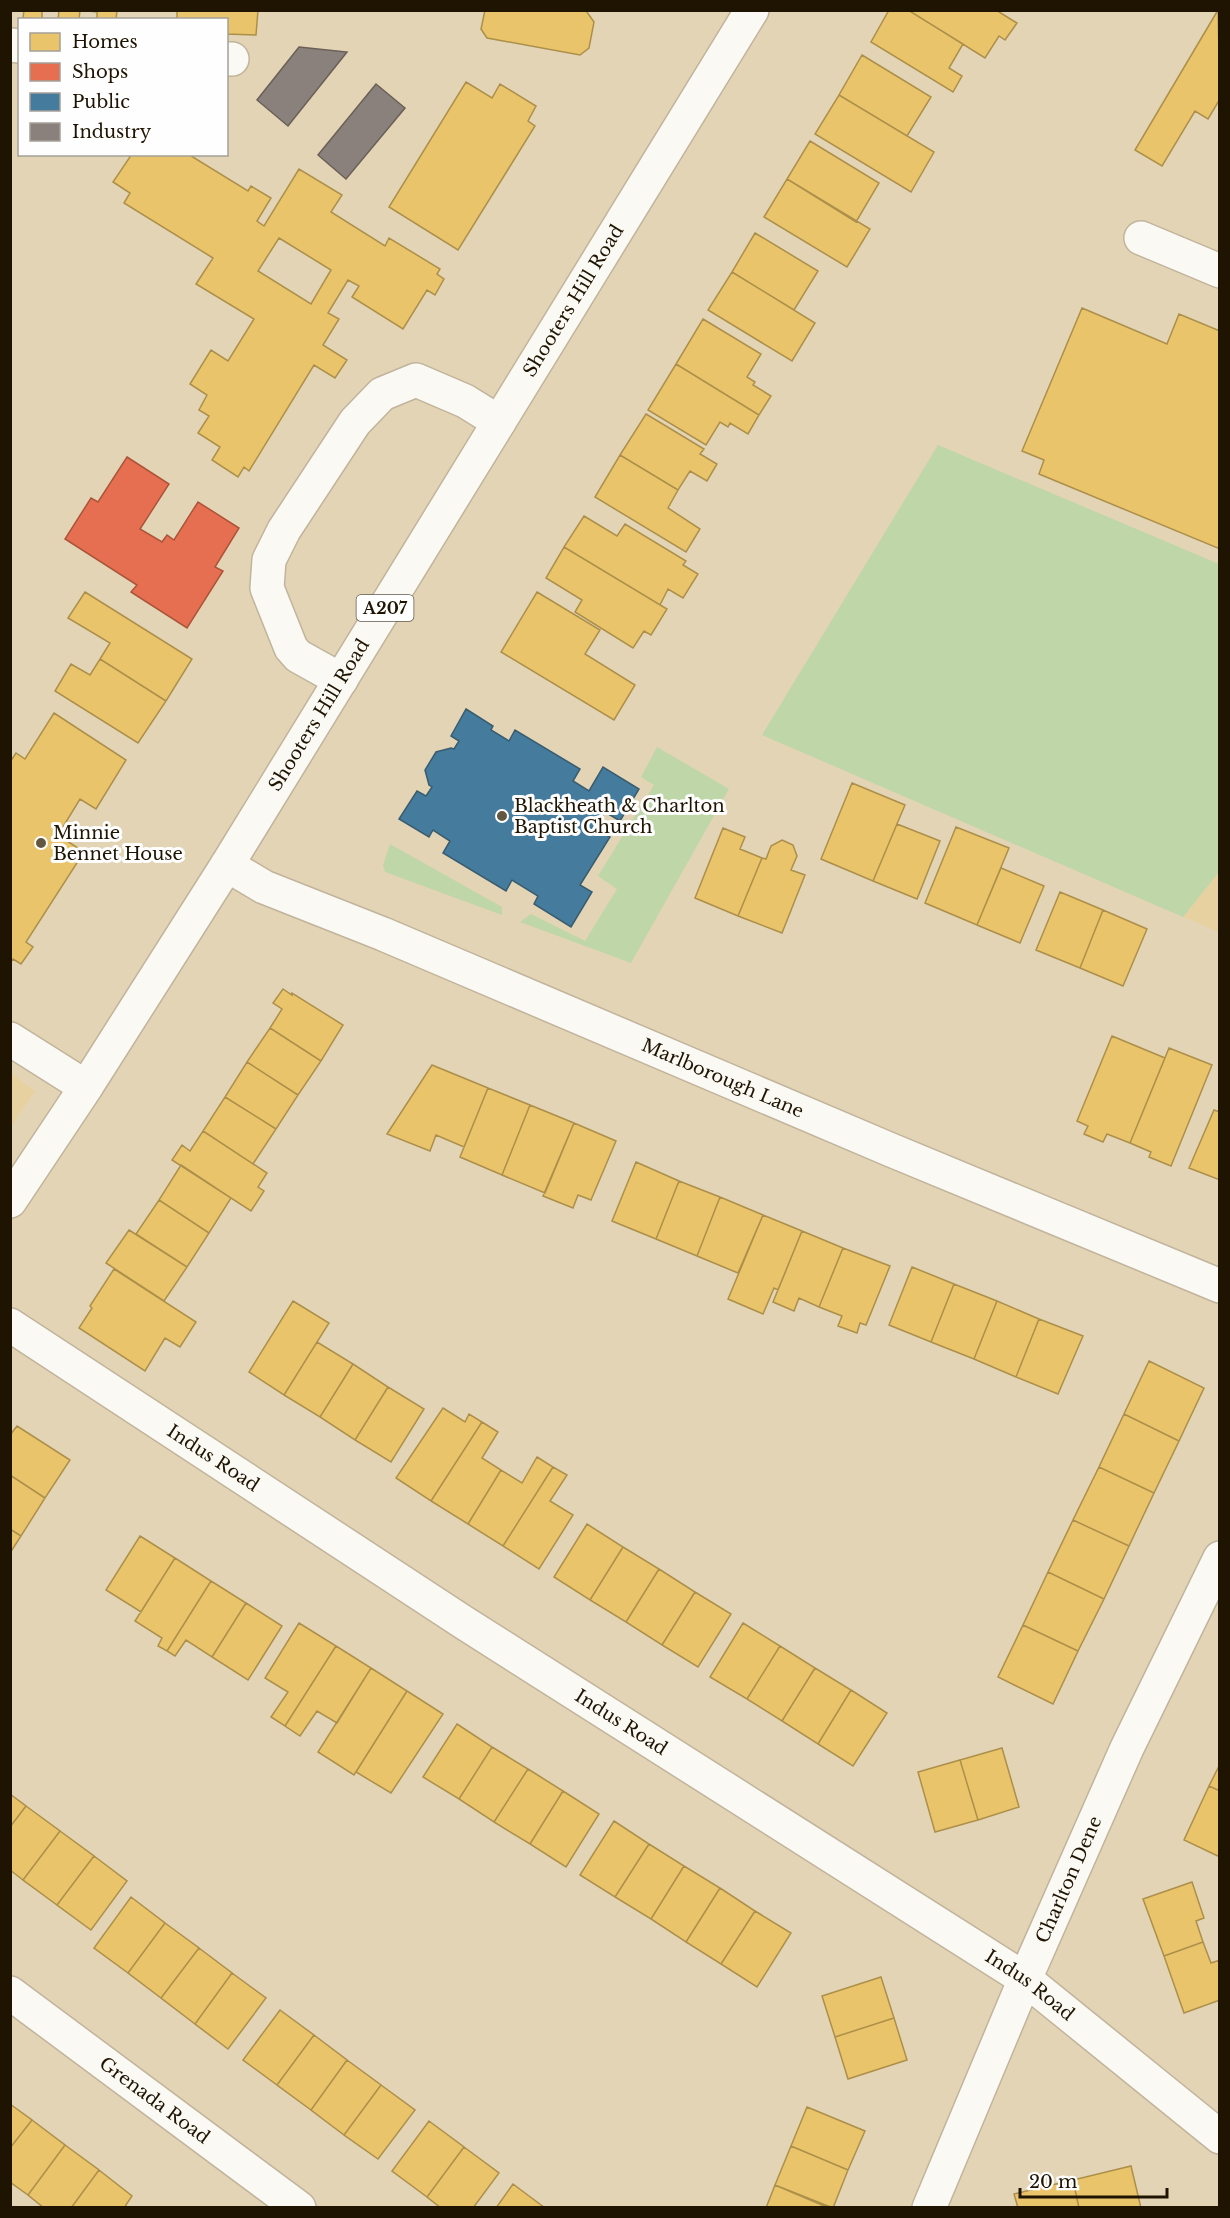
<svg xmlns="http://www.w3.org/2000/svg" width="1230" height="2218" font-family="'Libre Baskerville',serif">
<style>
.built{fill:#e8d1a0}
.green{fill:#bfd6a9}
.homes{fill:#e9c46a;stroke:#ac8f4a;stroke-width:1.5;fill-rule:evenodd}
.shops{fill:#e76f51;stroke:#ab5439;stroke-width:1.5}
.public{fill:#457b9d;stroke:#395c6e;stroke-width:1.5}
.industry{fill:#8a817c;stroke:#6a6057;stroke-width:1.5}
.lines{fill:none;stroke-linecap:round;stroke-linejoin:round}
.minor-casing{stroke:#c1b49c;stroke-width:36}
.major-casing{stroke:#c1b49c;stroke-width:36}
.minor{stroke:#fbf9f4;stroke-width:33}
.major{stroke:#fbf9f4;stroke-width:33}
.poi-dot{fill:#635740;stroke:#fefefe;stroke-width:2}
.labels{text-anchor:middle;stroke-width:6;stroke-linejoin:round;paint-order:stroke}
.shield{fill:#fefefe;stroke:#615a4d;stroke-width:1.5}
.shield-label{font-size:16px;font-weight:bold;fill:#1e1401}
.street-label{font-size:18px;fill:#1e1401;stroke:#fefefe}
.poi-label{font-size:18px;fill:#1e1401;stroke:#fefefe;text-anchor:start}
</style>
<rect width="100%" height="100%" fill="#e3d4b5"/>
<path class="built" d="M1219,872V932L1183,917Z
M11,1073L35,1091L11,1127Z"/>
<path class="green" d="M938,445L1219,564V872L1183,917L762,735Z
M657,747L729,789L631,963L520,922L531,914L585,941L617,889L598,876L654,785L641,777Z
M390,844L502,907V915L385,872L383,865Z"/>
<path class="homes" d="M24,10H42V19L23,18Z
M59,10H80L79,20H58Z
M80,10H117L116,20H97V12Z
M177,10H258L256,35L226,34V20H177Z
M485,10H583L587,12L594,22L589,48L580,55L487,38L481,29Z
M889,10H908L963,44L949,68L962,76L953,92L871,42Z
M908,10H996L1017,23L1005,40L999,36L985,58Z
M1218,10L1220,99L1208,119L1195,111L1162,166L1135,150Z
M862,55L931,97L907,136L839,95Z
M466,82L492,98L500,84L536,106L528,121L535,126L458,250L389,207Z
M839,95L934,152L911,192L815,134Z
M810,141L879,183L856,222L787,179Z
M126,154H188L248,191L251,186L271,198L257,221L264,226L299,169L342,195L331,212L385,246L389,238L440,269L437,274L444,279L435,295L427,290L403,329L352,297L359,286L348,280L328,313L339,319L323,345L347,360L335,378L314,365L249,471L244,467L238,477L212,460L220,447L198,433L209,416L199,410L207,395L190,384L211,350L228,361L254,319L196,284L213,258L124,203L130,193L113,182L130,157ZM279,238L331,270L311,304L258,271Z
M787,179L870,229L847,267L764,217Z
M755,233L818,271L794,310L732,272Z
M732,272L815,323L792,361L708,310Z
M1082,308L1167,344L1179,314L1220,331V549L1039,474L1044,460L1022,451Z
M703,319L761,354L747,377L755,382L753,385L771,396L759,415L676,364Z
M676,364L759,415L748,434L730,423L728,427L720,422L706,445L648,410Z
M646,414L704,449L700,454L717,464L707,481L690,471L678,490L620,455Z
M620,455L678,490L668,508L700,529L686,552L595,497Z
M584,516L617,536L625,524L686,561L683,565L698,574L683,598L668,589L660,605L564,547Z
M564,547L667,609L651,635L644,631L633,648L575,612L582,600L546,578Z
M85,592L192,659L166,701L100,659L110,643L68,618Z
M537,592L600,630L585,654L635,685L614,720L501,652Z
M100,659L166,701L138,743L55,691L71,664L90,675Z
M54,713L126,760L96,809L80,799L58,835L84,852L26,942L33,947L21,964L13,959L10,963V762L16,753L25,759Z
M852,783L905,805L873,881L821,859Z
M897,824L940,841L917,899L873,881Z
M956,827L1009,848L977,925L925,903Z
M723,828L745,837L740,849L762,858L738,916L695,898Z
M782,840L793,845L797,856L791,870L805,875L782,933L738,916L762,858L766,859L771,846Z
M1001,868L1044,886L1020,943L977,925Z
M1060,892L1103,910L1080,968L1036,950Z
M1103,910L1147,929L1123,986L1080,968Z
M283,989L292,995V993L343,1025L321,1061L270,1028L282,1009L273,1003Z
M270,1028L321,1061L298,1095L247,1062Z
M1112,1036L1165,1058L1130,1143L1107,1134L1103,1142L1084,1134L1088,1126L1077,1121Z
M1169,1048L1212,1065L1171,1166L1149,1157L1151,1152L1130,1143Z
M247,1062L298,1095L276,1129L225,1097Z
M432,1065L488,1088L464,1147L436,1135L430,1151L387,1134Z
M488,1088L530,1105L502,1175L460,1157Z
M225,1097L276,1129L253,1164L203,1131Z
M530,1105L574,1123L545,1193L502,1175Z
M1214,1110L1220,1112V1180L1189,1168Z
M574,1123L616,1141L591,1200L578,1195L573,1208L543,1196Z
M203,1131L267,1173L258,1187L264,1191L251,1211L172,1160L182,1145L190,1151Z
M636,1162L679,1181L656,1239L612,1221Z
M181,1165L231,1198L209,1233L159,1200Z
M679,1181L720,1197L697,1256L656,1239Z
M720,1197L763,1215L738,1273L697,1256Z
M159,1200L209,1233L187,1267L136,1234Z
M763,1215L802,1231L778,1290L774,1288L763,1314L728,1299Z
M129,1230L187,1267L164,1301L106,1263Z
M802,1231L843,1248L819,1307L799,1298L794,1311L773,1302Z
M843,1248L890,1266L866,1325L860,1323L857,1333L838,1326L842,1316L819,1307Z
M912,1267L954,1284L931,1342L889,1325Z
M114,1269L196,1322L180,1347L165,1338L145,1371L79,1328L92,1308L90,1306Z
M954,1284L997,1301L974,1359L931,1342Z
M293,1301L329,1323L284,1395L249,1372Z
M997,1301L1039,1319L1016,1377L974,1359Z
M1039,1319L1083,1336L1058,1394L1016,1377Z
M317,1342L353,1364L320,1417L284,1395Z
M1149,1361L1204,1388L1179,1441L1124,1414Z
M353,1364L388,1387L355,1440L320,1417Z
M388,1387L424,1409L391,1462L355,1440Z
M443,1408L465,1422L469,1414L482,1422L431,1501L396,1478Z
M1124,1414L1179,1441L1154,1493L1099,1467Z
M482,1422L498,1432L482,1458L501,1470L468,1524L431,1501Z
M17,1426L70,1460L45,1498L10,1475V1435Z
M537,1457L553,1467L503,1546L468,1524L501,1470L522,1483Z
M553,1467L567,1475L550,1501L573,1515L539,1569L503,1546Z
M1099,1467L1154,1493L1129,1546L1073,1520Z
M10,1475L45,1498L21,1536L10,1529Z
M1073,1520L1129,1546L1104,1599L1048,1572Z
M587,1524L623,1547L590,1600L554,1577Z
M10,1529L21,1536L10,1553Z
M140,1536L175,1558L141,1612L106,1590Z
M623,1547L659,1569L626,1622L590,1600Z
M175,1558L211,1581L167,1651L158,1646L162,1638L135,1621Z
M659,1569L695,1592L662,1645L626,1622Z
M1048,1572L1104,1599L1078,1651L1023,1625Z
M211,1581L246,1603L212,1657L186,1640L175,1656L167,1651Z
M695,1592L731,1614L698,1667L662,1645Z
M246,1603L282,1626L248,1680L212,1657Z
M299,1623L336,1646L285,1726L271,1717L288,1692L265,1678Z
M743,1623L780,1646L747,1699L710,1677Z
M1023,1625L1078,1651L1053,1704L998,1677Z
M336,1646L371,1668L337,1723L317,1711L300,1736L285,1726Z
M780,1646L815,1668L782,1721L747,1699Z
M371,1668L407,1691L354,1775L318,1752Z
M815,1668L851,1690L818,1744L782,1721Z
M851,1690L887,1713L853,1766L818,1744Z
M407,1691L443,1714L391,1793L356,1772Z
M457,1724L492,1747L459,1799L423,1777Z
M492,1747L528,1769L494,1822L459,1799Z
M1002,1748L1019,1807L978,1820L960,1760Z
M960,1760L978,1820L935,1832L918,1772Z
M1220,1764V1791L1209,1786Z
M528,1769L563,1791L530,1844L494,1822Z
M1209,1786L1220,1791V1857L1184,1840Z
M563,1791L599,1814L566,1867L530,1844Z
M10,1794L26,1806L10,1827Z
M26,1806L60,1831L23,1880L10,1870V1827Z
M614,1821L649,1844L615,1897L580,1875Z
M60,1831L94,1856L57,1905L23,1880Z
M649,1844L684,1866L651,1919L615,1897Z
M94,1856L127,1881L91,1930L57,1905Z
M684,1866L720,1888L686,1942L651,1919Z
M1192,1882L1204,1918L1196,1921L1203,1942L1164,1956L1143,1899Z
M720,1888L755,1911L721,1964L686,1942Z
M131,1897L165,1923L128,1973L94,1948Z
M755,1911L791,1933L757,1987L721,1964Z
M165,1923L199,1948L161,1998L128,1973Z
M1203,1942L1211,1963L1220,1960V2000L1184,2013L1164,1956Z
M199,1948L232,1973L195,2024L161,1998Z
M232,1973L266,1998L228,2049L195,2024Z
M881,1977L894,2018L835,2037L822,1996Z
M280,2010L314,2035L277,2085L243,2060Z
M894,2018L907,2060L848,2079L835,2037Z
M314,2035L347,2060L311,2110L277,2085Z
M347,2060L381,2085L344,2135L311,2110Z
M381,2085L415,2110L378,2159L344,2135Z
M10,2104L32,2120L10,2148Z
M807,2107L865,2131L848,2170L791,2146Z
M32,2120L65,2145L28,2195L10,2182V2148Z
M429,2121L464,2147L427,2197L392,2171Z
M65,2145L99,2170L71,2208H44L28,2195Z
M791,2146L848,2170L833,2208L775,2185Z
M464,2147L499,2173L473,2208H441L427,2197Z
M1131,2166L1141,2208H1079L1073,2180Z
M99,2170L132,2196L124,2208H71Z
M1073,2180L1079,2208H1018L1014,2194Z
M513,2184L545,2208H496Z
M775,2185L829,2208H766Z"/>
<path class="shops" d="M127,457L169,484L140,529L162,542L167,535L174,540L198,502L239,528L215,567L223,571L187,628L131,592L137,585L65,539L91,498L98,502Z"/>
<path class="public" d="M466,709L493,726L491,730L509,741L515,730L580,769L573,781L589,791L603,767L639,789L620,821L605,812L595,828L610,837L580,885L592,892L571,927L534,904L538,896L512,880L506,891L443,853L450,841L433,830L429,837L399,819L417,791L426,796L432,787L429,785L425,770L436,752L451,748L454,749L459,741L451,736Z"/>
<path class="industry" d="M299,47L347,52L288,126L257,100Z
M376,84L405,108L346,179L318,155Z"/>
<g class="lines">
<defs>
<g id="minor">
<path d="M10,45L20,46"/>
<path d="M226,59H232"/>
<path d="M1141,238L1220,271"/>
<path d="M341,680L298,656L291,648L267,588L269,560L284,530L355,422L382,394L416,380L465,401L499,422"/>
<path id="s1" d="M227,865L264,887L383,934L891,1150L1220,1286"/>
<path d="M10,1039L86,1087"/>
<path id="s2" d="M10,1325L463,1622L1025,1979L1220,2137"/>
<path id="s3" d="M10,1993L299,2208"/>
<path id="s4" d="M929,2208L1025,1979L1127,1748L1220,1558"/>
</g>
<g id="major">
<path id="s5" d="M10,1201L86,1087L227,865L752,10"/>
</g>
</defs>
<use href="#minor" class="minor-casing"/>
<use href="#major" class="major-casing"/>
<use href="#minor" class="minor"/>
<use href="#major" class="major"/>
</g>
<g class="poi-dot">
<circle cx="502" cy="816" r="6"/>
<circle cx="41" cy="843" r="6"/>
</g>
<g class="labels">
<rect class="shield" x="356.5" y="595" width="57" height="26" rx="4.5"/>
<g class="shield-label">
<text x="385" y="614">A207</text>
</g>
<g class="street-label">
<text dy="6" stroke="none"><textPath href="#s5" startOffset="1062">Shooters Hill Road</textPath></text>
<text dy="6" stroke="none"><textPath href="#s5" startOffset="576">Shooters Hill Road</textPath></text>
<text dy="6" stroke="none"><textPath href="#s1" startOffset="540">Marlborough Lane</textPath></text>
<text dy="6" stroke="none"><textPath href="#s2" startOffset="243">Indus Road</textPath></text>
<text dy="6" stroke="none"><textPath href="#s2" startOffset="729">Indus Road</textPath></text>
<text dy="6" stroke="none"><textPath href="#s4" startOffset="357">Charlton Dene</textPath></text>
<text dy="6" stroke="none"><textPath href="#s2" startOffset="1215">Indus Road</textPath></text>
<text dy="6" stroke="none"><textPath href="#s3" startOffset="180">Grenada Road</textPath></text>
</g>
<g class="poi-label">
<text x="514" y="812">Blackheath &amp; Charlton<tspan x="514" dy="21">Baptist Church</tspan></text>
<text x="53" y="839">Minnie<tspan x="53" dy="21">Bennet House</tspan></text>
</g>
</g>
<rect width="1230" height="2218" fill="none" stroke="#1e1401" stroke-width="24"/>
<rect x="18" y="18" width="210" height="138" fill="#fefefe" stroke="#a4a099" stroke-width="1.5"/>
<rect x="30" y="33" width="30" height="18" fill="#e9c46a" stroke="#a4a099" stroke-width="1.5"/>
<text x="72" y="48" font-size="18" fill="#1e1401">Homes</text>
<rect x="30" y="63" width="30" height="18" fill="#e76f51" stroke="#a4a099" stroke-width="1.5"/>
<text x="72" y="78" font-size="18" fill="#1e1401">Shops</text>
<rect x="30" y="93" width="30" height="18" fill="#457b9d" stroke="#a4a099" stroke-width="1.5"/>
<text x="72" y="108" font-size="18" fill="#1e1401">Public</text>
<rect x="30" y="123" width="30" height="18" fill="#8a817c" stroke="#a4a099" stroke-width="1.5"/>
<text x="72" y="138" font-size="18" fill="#1e1401">Industry</text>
<path d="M1020 2188v9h147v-9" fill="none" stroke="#1e1401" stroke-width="3"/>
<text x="1029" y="2188" font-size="18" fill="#1e1401" stroke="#fefefe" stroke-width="4.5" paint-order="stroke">20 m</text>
</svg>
